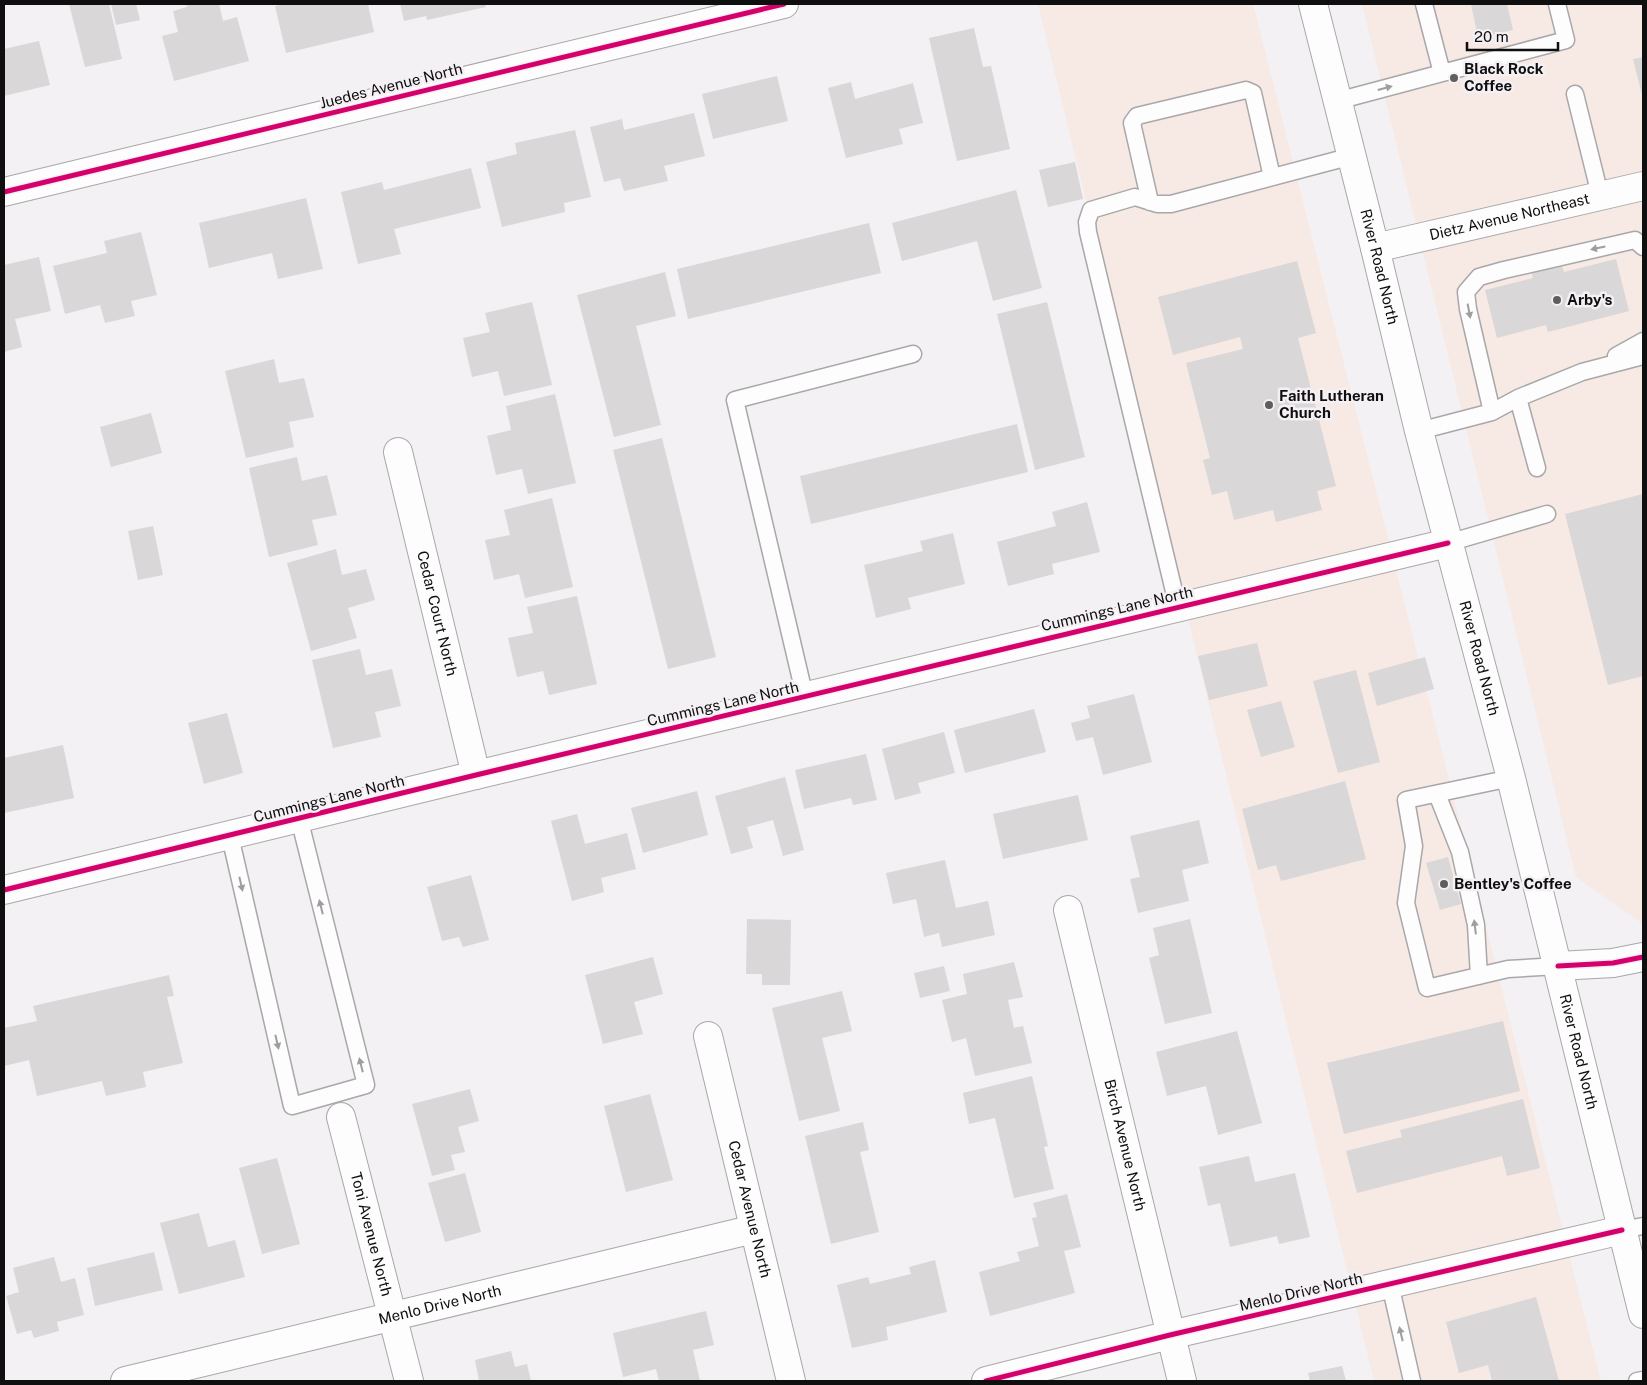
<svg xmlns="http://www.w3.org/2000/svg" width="1647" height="1385" font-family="'Public Sans',sans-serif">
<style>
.commercial{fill:#f7e9e4}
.building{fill:#d9d7d7}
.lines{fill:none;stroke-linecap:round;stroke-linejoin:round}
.service-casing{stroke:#a9a7a9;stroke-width:19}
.minor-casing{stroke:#a9a7a9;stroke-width:30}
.tertiary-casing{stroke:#a9a7a9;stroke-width:30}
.primary-casing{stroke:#a9a7a9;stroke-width:30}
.service{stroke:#fdfdfd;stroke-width:16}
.minor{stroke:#fdfdfd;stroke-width:28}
.tertiary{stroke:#fdfdfd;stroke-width:28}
.primary{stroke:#fdfdfd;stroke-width:28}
.cycleway-casing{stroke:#f4f0f4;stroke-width:8}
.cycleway{stroke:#d6006c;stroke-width:5}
.oneway{fill:#9e9e9e}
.poi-dot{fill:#5f5e5f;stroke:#f4f0f4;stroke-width:2}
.labels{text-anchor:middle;stroke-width:5;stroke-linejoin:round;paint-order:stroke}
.poi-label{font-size:15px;font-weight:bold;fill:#100f10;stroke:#f4f0f4;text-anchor:start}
.street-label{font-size:15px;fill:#100f10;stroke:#f4f0f4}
</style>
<rect width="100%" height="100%" fill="#f3f1f3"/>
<path class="commercial" d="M1038,4H1253L1601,1381H1374Z
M1362,4H1643V924L1576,877Z"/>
<path class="building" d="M69,4H109L122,59L85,67Z
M111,4H136L140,20L116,25Z
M186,4H219L223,21L237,17L249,61L174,81L162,36L178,32L173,11L187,7Z
M284,4H368L374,32L286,53L275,6Z
M400,4H485L486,7L427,20L426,16L404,21Z
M1471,4H1507L1513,30L1478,38Z
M974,28L983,67L991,66L1010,149L957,161L929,38Z
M39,41L50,85L4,96V49Z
M1643,57V94L1642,95L1633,59Z
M777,76L788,121L713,139L702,94Z
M851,82L855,99L913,83L923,123L899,129L903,144L846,158L828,88Z
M694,113L705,156L664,166L668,181L624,191L620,178L604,182L590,127L622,119L624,130Z
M575,130L591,197L564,203L565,212L502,227L486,162L517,154L515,143Z
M1075,162L1083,199L1048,207L1039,170Z
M471,168L481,208L394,229L401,254L358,264L341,192L382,182L384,190Z
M1016,190L1042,288L993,301L977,241L902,261L892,223Z
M306,198L323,269L278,279L272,253L209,268L199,223Z
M869,223L881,273L688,319L677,269Z
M141,232L157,295L131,301L135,316L105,323L100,305L65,314L53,266L107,253L104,241Z
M39,257L51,311L15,319L22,347L4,352V281L5,280L4,265Z
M1616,259L1629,311L1548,332L1546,325L1497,338L1485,290L1533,278L1531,270L1561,263L1564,272Z
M1297,261L1316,333L1298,338L1336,486L1317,491L1322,510L1276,522L1273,510L1234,520L1227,491L1212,495L1203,460L1210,458L1186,363L1243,349L1240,337L1173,355L1158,297Z
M665,272L676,316L636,326L661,425L614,437L577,295Z
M532,302L552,385L504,396L498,371L472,377L463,338L490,332L485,313Z
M1047,302L1085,457L1035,470L997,314Z
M274,359L279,383L304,378L314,417L289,422L294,447L246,458L225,371Z
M555,394L576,483L528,494L522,469L496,475L487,436L511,430L506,406Z
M151,413L162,453L111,467L100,427Z
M1017,424L1028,472L811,524L800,476Z
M662,438L716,657L668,669L613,450Z
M297,457L302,481L327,475L337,515L312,520L318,545L269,557L249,468Z
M1643,494V676L1608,685L1565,514Z
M552,498L573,587L525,598L519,574L494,580L485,540L510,535L504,510Z
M1087,502L1100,552L1052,564L1054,574L1008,586L997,542L1056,526L1052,512Z
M153,526L163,575L138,580L128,531Z
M953,533L965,584L908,598L911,609L876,618L864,565L923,551L920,541Z
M336,549L342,575L366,569L375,600L348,608L357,638L311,651L287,563Z
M577,596L597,684L549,695L543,671L517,677L508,638L533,633L527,607Z
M1257,643L1268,686L1209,700L1198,656Z
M360,649L366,675L392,669L401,706L375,712L381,737L333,748L312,660Z
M1425,657L1434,689L1377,706L1368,673Z
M1356,670L1380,762L1338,773L1313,681Z
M1134,694L1152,762L1103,775L1093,737L1076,741L1071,723L1090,718L1087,706Z
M1281,701L1295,747L1261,757L1247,710Z
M1034,709L1046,752L965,773L954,730Z
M227,713L243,773L204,784L188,723Z
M944,732L955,773L918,783L921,793L895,800L882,749Z
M63,745L74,798L4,813V758Z
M866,754L877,800L853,805L851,798L804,809L795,770Z
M785,777L804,850L783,856L773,820L747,827L753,848L731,854L715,796Z
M1345,781L1366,859L1281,881L1276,865L1258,870L1242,809Z
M697,791L708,835L643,853L631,808Z
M1078,795L1088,840L1003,859L993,814Z
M577,814L585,844L627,833L636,869L601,878L604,892L572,901L551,821Z
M1199,820L1209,863L1182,870L1189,901L1138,913L1130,879L1140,877L1130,836Z
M1448,857L1461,904L1440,910L1426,863Z
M945,860L956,908L988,901L995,935L942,947L939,933L924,937L916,899L893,904L886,873Z
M471,875L489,940L463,947L459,937L442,941L427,887Z
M747,919L791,920L790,985H762V974H746Z
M1190,919L1212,1013L1165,1024L1149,958L1159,955L1153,928Z
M653,957L663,994L634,1002L643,1034L603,1044L585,975Z
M1014,962L1023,997L1008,1000L1014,1028L1023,1026L1032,1063L975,1076L966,1038L952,1042L942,1000L967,994L963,974Z
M944,966L950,991L920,998L914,973Z
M169,975L174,996L167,997L183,1063L143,1072L146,1087L106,1096L102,1081L37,1096L29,1060L4,1066V1028L37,1021L33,1006Z
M842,991L852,1031L822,1038L840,1111L799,1121L772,1008Z
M1503,1021L1520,1091L1344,1134L1327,1063Z
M1237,1031L1262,1123L1218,1135L1206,1086L1167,1096L1156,1052Z
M1032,1076L1048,1146L1044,1147L1054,1189L1014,1198L995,1118L969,1124L963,1093Z
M470,1089L479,1121L458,1127L465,1152L451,1155L455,1170L432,1176L412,1104Z
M650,1094L673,1180L626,1192L604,1106Z
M1523,1099L1540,1168L1507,1176L1502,1156L1357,1193L1346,1151L1402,1137L1400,1130Z
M863,1122L869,1150L860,1152L879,1232L831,1244L805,1136Z
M1249,1156L1255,1182L1295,1173L1310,1237L1279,1244L1277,1236L1230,1247L1220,1203L1208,1206L1199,1167Z
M277,1158L300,1244L262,1254L239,1168Z
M465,1173L481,1232L445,1242L428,1183Z
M1067,1194L1081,1247L1064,1251L1075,1293L990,1316L979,1272L1020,1261L1017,1252L1039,1246L1032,1218L1037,1217L1033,1203Z
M199,1213L208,1247L235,1240L245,1277L179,1294L160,1223Z
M154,1252L163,1290L95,1306L87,1268Z
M54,1257L61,1282L75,1278L84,1315L57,1322L59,1331L34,1338L31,1330L17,1334L6,1296L19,1292L13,1268Z
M935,1260L947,1312L886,1327L888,1340L852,1348L837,1285L868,1277L870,1284L911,1274L909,1267Z
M1536,1297L1559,1381H1492L1488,1365L1459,1373L1446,1322Z
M706,1311L714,1345L693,1350L700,1381H659L656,1369L623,1377L613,1333Z
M511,1351L515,1367L527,1364L531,1381H479L475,1360Z
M1342,1366L1346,1381H1310L1308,1373Z"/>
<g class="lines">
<defs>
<path id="service" d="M1424,4L1442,73
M1575,94L1600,195
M1337,101L1566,40L1557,4
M1150,202L1132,123L1137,116L1246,90L1253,93L1272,177
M1616,356L1643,341
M1518,398L1537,468
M1492,412L1468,309L1466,292L1479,277L1504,270L1635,240L1643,247
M1419,431L1492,412L1518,398L1582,372L1643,356
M1448,543L1547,514
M1178,608L1088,232L1087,222L1091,210L1135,197L1157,204H1171L1352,156
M805,697L735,400L913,354
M1511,778L1406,800L1414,846L1406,903L1427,988L1508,969L1558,966
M1437,794L1460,852L1476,925L1479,976
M230,836L292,1106L366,1085L299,818
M1622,1230L1643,1226
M1390,1284L1412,1381
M1637,1381L1643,1380"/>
<g id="minor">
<path d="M4,192L784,4"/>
<path id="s1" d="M1375,248L1643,186"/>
<path id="s2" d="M398,452L476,775"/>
<path id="s3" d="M1068,910L1182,1381"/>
<path id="s4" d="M708,1036L791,1381"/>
<path id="s5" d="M341,1117L409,1381"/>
<path id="s6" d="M125,1381L754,1229"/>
<path d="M986,1381L1170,1335L1622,1230"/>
</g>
<path id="tertiary" d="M4,890L476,775L1448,543
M1558,966L1613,963L1643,957"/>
<g id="primary">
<path id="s7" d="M1313,4L1375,248L1419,431L1511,778L1643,1314"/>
</g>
</defs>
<use href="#service" class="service-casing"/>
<use href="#minor" class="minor-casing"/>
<use href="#tertiary" class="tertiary-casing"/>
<use href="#primary" class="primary-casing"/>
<use href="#service" class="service"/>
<use href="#minor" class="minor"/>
<use href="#tertiary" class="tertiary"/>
<use href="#primary" class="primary"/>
<defs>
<path id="cycleway" d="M4,192L784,4
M4,890L476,775L1448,543
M1558,966L1613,963L1643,957
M986,1381L1170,1335L1622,1230"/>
</defs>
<use href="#cycleway" class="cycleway-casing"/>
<use href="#cycleway" class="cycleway"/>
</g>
<defs><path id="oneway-solid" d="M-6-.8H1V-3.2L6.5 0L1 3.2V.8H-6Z" transform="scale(1.25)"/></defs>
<g class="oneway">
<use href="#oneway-solid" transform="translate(1385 88) rotate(-15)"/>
<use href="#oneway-solid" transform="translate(1598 248) rotate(168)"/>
<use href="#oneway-solid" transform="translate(1469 311) rotate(79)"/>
<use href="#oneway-solid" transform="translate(241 884) rotate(77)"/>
<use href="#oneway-solid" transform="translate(321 907) rotate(-104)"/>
<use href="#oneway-solid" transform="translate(1475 927) rotate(-97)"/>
<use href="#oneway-solid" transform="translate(277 1042) rotate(77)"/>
<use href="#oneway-solid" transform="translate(361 1065) rotate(-104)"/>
<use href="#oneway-solid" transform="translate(1401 1334) rotate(-103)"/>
</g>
<g class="poi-dot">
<circle cx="1454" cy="78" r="5"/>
<circle cx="1557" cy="300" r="5"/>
<circle cx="1269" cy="405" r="5"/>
<circle cx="1444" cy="884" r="5"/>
</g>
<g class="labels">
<g class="poi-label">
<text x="1464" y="74">Black Rock<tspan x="1464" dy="17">Coffee</tspan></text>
<text x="1567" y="305">Arby's</text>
<text x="1279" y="401">Faith Lutheran<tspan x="1279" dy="17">Church</tspan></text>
<text x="1454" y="889">Bentley's Coffee</text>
</g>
<g class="street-label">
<text transform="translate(391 86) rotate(-14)" y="5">Juedes Avenue North</text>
<text dy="5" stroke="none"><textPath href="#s1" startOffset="138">Dietz Avenue Northeast</textPath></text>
<text dy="5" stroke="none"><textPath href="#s7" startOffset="271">River Road North</textPath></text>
<text transform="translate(1117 609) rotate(-13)" y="5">Cummings Lane North</text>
<text dy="5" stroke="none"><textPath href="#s2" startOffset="166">Cedar Court North</textPath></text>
<text dy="5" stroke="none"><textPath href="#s7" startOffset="675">River Road North</textPath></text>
<text transform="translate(723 704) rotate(-13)" y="5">Cummings Lane North</text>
<text transform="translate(329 799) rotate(-14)" y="5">Cummings Lane North</text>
<text dy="5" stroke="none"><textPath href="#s7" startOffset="1081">River Road North</textPath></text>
<text dy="5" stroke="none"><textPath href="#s3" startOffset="242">Birch Avenue North</textPath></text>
<text dy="5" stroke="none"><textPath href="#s4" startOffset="178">Cedar Avenue North</textPath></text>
<text dy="5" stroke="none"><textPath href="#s5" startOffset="121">Toni Avenue North</textPath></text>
<text transform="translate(1301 1292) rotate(-13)" y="5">Menlo Drive North</text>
<text dy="5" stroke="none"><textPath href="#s6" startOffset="324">Menlo Drive North</textPath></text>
</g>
</g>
<rect width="1647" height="1385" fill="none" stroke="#100f10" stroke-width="10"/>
<path d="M1467 42v8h91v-8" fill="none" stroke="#100f10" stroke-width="2.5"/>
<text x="1474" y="42" font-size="15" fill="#100f10" stroke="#f4f0f4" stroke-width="4" paint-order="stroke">20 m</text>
</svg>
